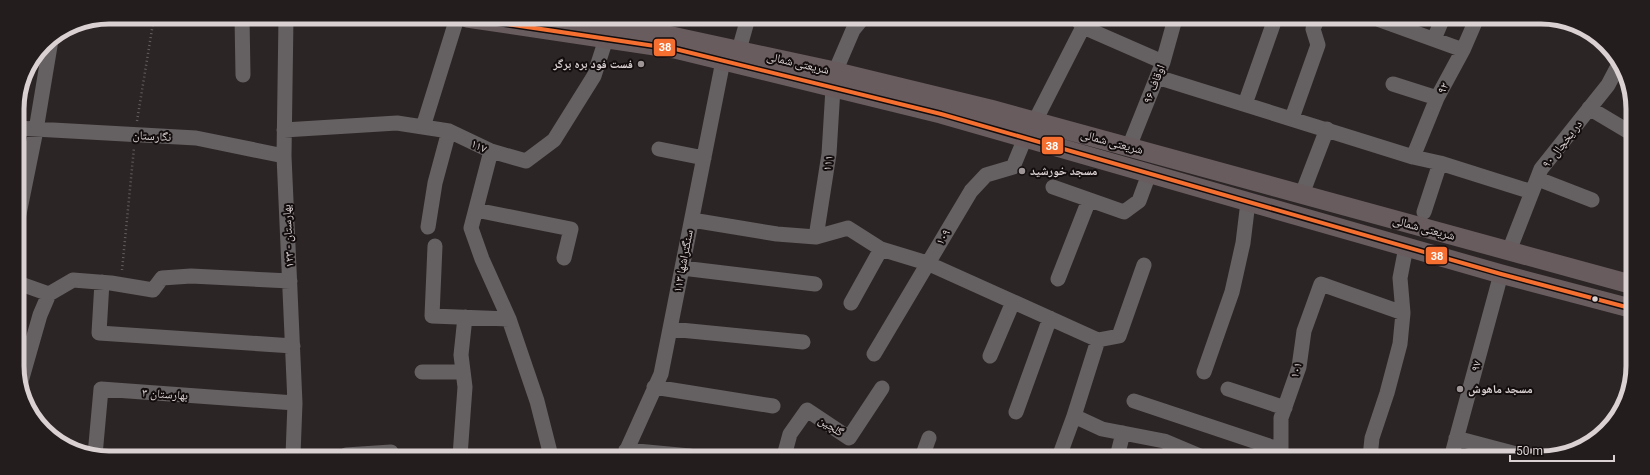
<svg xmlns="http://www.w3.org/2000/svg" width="1650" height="475" font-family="Roboto,'Noto Naskh Arabic',sans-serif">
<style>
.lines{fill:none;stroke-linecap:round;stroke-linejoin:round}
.path{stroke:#645f60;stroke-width:2.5;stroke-dasharray:1 3;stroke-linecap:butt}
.minor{stroke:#656061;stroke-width:15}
.major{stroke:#685c5f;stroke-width:19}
.bus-1-casing{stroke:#130d0e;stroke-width:7}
.bus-1{stroke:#f46f30;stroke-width:4}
.poi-dot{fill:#9d9596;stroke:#130d0e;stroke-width:1.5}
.bus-dot{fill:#dad1d2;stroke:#130d0e;stroke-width:1.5}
.labels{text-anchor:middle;stroke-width:4;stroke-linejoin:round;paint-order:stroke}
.street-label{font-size:12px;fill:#dad1d2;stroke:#130d0e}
.poi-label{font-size:12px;font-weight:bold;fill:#dad1d2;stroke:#130d0e;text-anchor:start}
.rim{fill:none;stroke:#dad1d2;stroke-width:5}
.line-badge{stroke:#130d0e;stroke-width:1.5}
.badge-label{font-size:11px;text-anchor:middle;font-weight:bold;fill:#fff}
</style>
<rect width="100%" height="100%" fill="#2c2526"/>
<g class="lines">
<path class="path" d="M137,121L154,17
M122,270L134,148"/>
<path class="minor" d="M242,17L243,75
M286,17L284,156L295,403L293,455
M1380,20L1463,50
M1083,27L1163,62
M1434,39L1442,20
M739,50L748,18
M835,72L853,30L862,19
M1157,77L1413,157L1440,163L1532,192
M1393,84L1437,98
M1245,104L1275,19
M1589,108L1631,133
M1292,118L1318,45L1313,29L1317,20
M1035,121L1083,27L1077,19
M423,127L457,18
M17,128L196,138L284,156
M284,130L397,123L449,131L491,151L526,161L554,140L594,76L606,39
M1129,147L1163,62L1175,19
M659,149L704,158
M491,151L471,228L482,259L509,319L537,401L551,456
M1413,157L1437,98L1463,50L1476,20
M1538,179L1592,200
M1053,187L1124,212L1139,201L1149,174
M1302,194L1327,129
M476,210L571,229L564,258
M1424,212L1440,163
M18,219L36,130L51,40
M692,220L777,234L816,237L848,228L881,249L927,263L1098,340L1119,336L1144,265
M428,227L435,183L449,131
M816,237L829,154L833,88
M435,246L432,316L509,319
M1509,251L1541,169L1608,85L1618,66
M682,268L815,284
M1058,279L1089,200
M102,282L99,333L293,346
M18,283L49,294
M851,303L881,249
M670,329L803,342
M874,354L971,191L986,175L1013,167L1025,138
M990,356L1013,302
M422,372H463
M1204,372L1232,292L1243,243L1248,202
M20,385L40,315L49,294L73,280L111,283L153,290L162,278L191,276L290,281
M654,387L773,406
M1228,389L1285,408
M1134,401L1281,450
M1016,412L1050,318
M1074,416L1102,429L1164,441L1202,457
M1456,438L1524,456
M626,450L690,456
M95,455L101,389L295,403
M346,455L391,452
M460,456L465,387L461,355L465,317
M624,456L661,374L723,61
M784,456L790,434L807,410L849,438L882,388
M922,457L929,438
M1059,457L1074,416L1098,340
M1117,457L1123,433
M1281,457V418L1299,367L1304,331L1321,284L1403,313
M1370,457L1372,438L1387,393L1400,344L1403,313L1400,278L1406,247
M1451,458L1501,274"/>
<path class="major" d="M467,18L675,49L941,114L1501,274L1630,308
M565,18L658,33L825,69L990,109L1630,284"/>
<defs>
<path id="bus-1" d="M467,18L675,49L941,114L1501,274L1630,308"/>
</defs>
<use href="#bus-1" class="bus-1-casing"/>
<use href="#bus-1" class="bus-1"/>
</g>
<g class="poi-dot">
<circle cx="641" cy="64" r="4"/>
<circle cx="1022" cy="171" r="4"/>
<circle cx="1460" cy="389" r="4"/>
</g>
<circle class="bus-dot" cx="1595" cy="299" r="3.5"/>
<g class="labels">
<g class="street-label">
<text transform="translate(798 63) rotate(13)" y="4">شریعتی شمالی</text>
<text transform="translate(1154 84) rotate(-69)" y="4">اوقاف ۹۶</text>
<text transform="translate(1443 88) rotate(-62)" y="4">۹۲</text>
<text transform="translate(152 136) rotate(3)" y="4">نگارستان</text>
<text transform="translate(1112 142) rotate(15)" y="4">شریعتی شمالی</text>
<text transform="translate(1562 144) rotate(-52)" y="4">در یخچال ۹۰</text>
<text transform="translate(479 146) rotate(25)" y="4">۱۱۷</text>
<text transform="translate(828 163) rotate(-82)" y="4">۱۱۱</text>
<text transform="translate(1424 228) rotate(15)" y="4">شریعتی شمالی</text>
<text transform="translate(288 236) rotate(-93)" y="4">بهارستان - ۱۲۳</text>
<text transform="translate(943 237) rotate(-59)" y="4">۱۰۹</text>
<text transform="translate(683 261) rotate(-79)" y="4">سنگتراشها ۱۱۳</text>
<text transform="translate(1476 366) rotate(-75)" y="4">۹۷</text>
<text transform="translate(1296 370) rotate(-75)" y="4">۱۰۱</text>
<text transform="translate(165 394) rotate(4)" y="4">بهارستان ۳</text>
<text transform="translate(831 426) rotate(33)" y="4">گلچین</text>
</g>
<g class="poi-label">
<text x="633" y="68" text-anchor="end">فست فود بره برگر</text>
<text x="1030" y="175">مسجد خورشید</text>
<text x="1468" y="393">مسجد ماهوش</text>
</g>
</g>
<path d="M0 0H1650V475H0ZM109 24H1541A85 85 0 0 1 1626 109V366A85 85 0 0 1 1541 451H109A85 85 0 0 1 24 366V109A85 85 0 0 1 109 24Z" fill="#231d1e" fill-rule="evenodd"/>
<path class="rim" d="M109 24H1541A85 85 0 0 1 1626 109V366A85 85 0 0 1 1541 451H109A85 85 0 0 1 24 366V109A85 85 0 0 1 109 24Z"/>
<g class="line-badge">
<rect x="653" y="38" width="23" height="19" rx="4" fill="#f46f30"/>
<rect x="1041" y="136" width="23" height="19" rx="4" fill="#f46f30"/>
<rect x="1425" y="246" width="23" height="19" rx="4" fill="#f46f30"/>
</g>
<g class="badge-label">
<text x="665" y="51">38</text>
<text x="1052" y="150">38</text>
<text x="1437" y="260">38</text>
</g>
<path d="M1510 455v6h104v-6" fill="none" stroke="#dad1d2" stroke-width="2"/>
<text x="1516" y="455" font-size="12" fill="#dad1d2" stroke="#130d0e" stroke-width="3" paint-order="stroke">50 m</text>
</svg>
